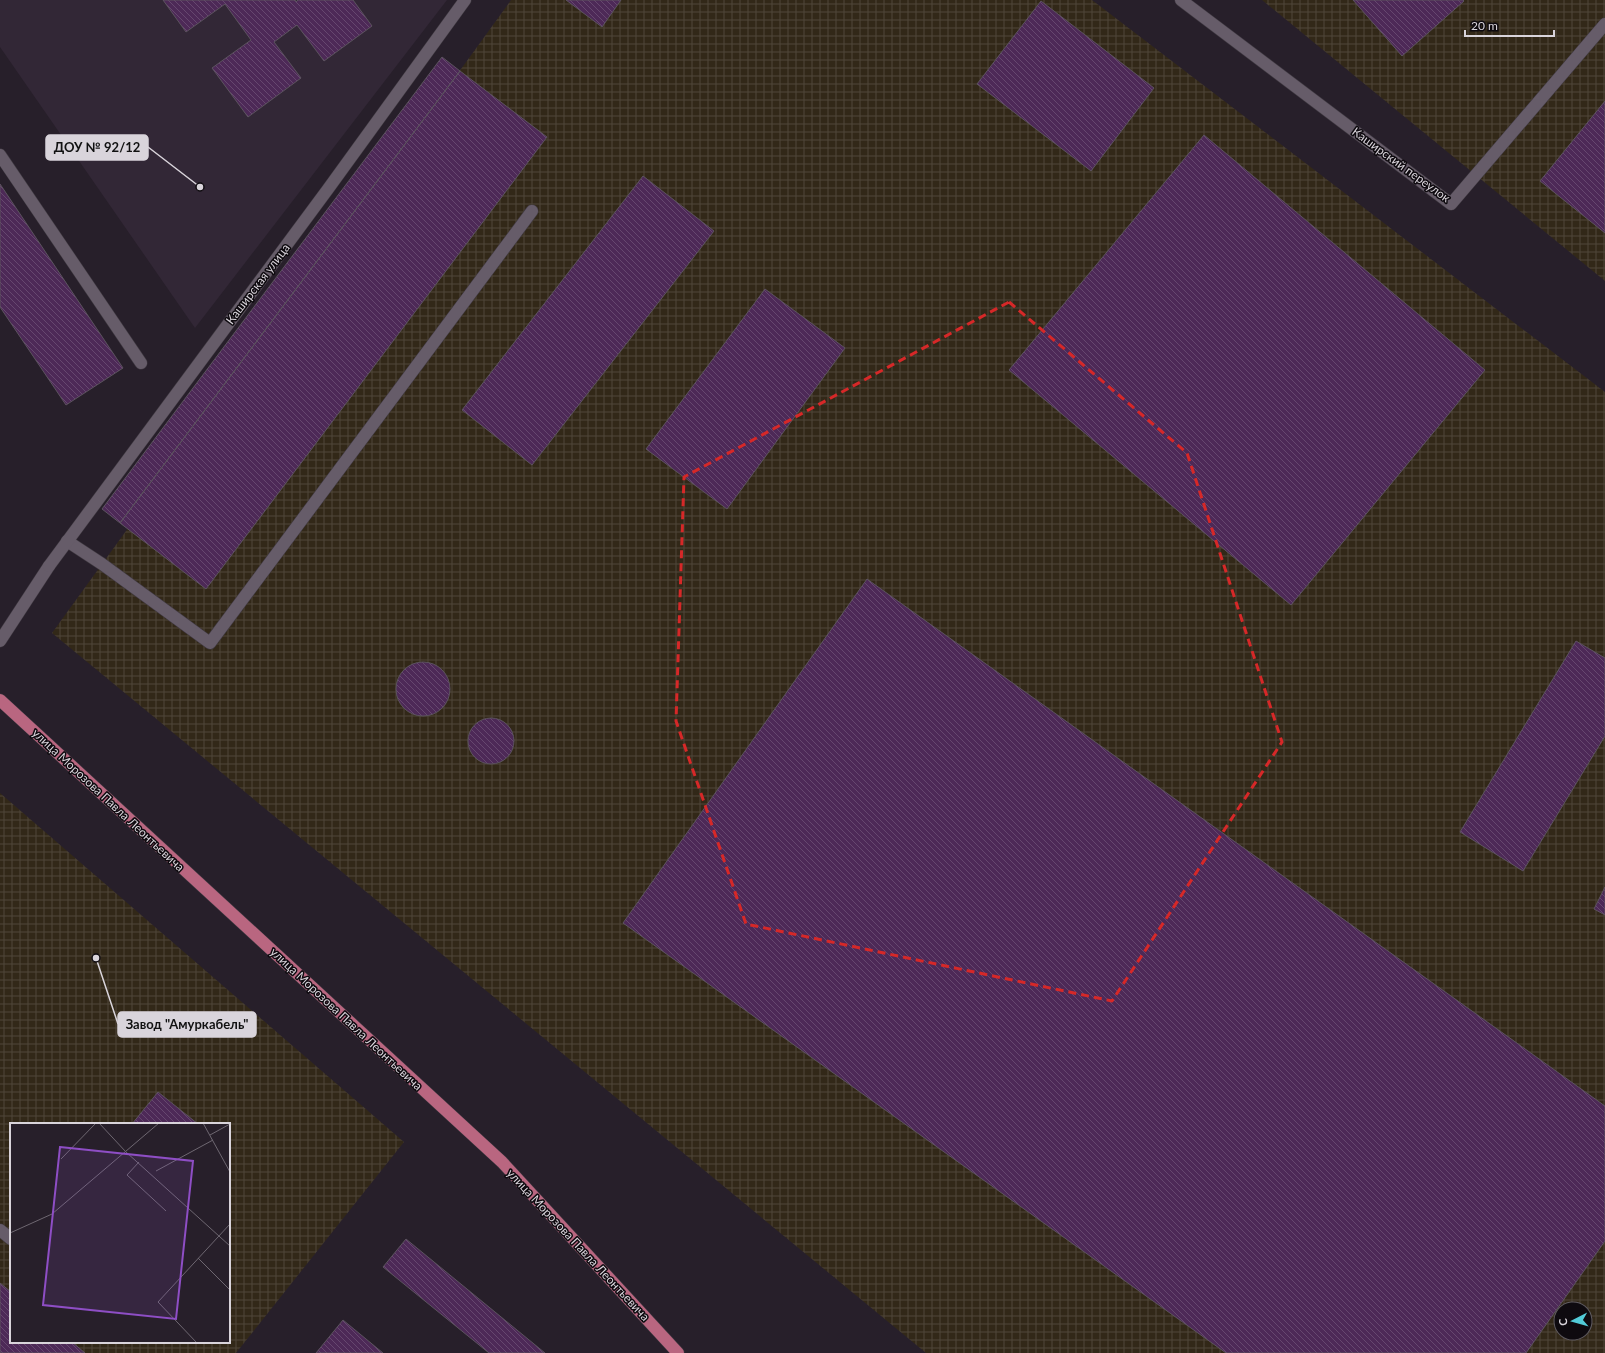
<svg xmlns="http://www.w3.org/2000/svg" width="1605" height="1353" font-family="Lato,sans-serif">
<style>
.industrial{fill:url(#industrial-grid);fill-rule:evenodd}
.built{fill:#322736}
.building{fill:url(#building-back-hatch);stroke:#5c535f}
.lines{fill:none;stroke-linecap:round;stroke-linejoin:round}
.lane-casing{stroke:#403a42;stroke-width:13}
.street-casing{stroke:#403a42;stroke-width:13}
.primary-casing{stroke:#403a42;stroke-width:13}
.lane{stroke:#665c69;stroke-width:12}
.street{stroke:#665c69;stroke-width:12}
.primary{stroke:#b96680;stroke-width:12}
.marked{fill:none;stroke:#d62828;stroke-width:3;stroke-dasharray:8 5;stroke-linejoin:round}
.labels{text-anchor:middle;stroke-width:3;stroke-linejoin:round;paint-order:stroke}
.street-label{font-size:12px;fill:#d9d4db;stroke:#0e0a0f}
.inset-road{fill:none;stroke:#6e6771;stroke-width:1}
.view{fill:#8e4ec5;fill-opacity:0.15;stroke:#8e4ec5;stroke-width:2}
.inset-edge{fill:none;stroke:#d9d4db;stroke-width:2}
.leader{fill:none;stroke:#d9d4db;stroke-width:1.5}
.callout-dot{fill:#d9d4db;stroke:#0e0a0f;stroke-width:1.5}
.callout{fill:#d9d4db;stroke:#d9d4db;stroke-width:1.5}
.callout-label{font-size:13px;text-anchor:middle;font-weight:bold;fill:#111}
</style>
<defs>
<pattern id="industrial-grid" width="8" height="8" patternUnits="userSpaceOnUse"><rect width="8" height="8" fill="#322818"/><path d="M0 4h8M4 0v8" fill="none" stroke="#4f4639"/></pattern>
<pattern id="building-back-hatch" width="6" height="6" patternUnits="userSpaceOnUse"><rect width="6" height="6" fill="#4d2957"/><path d="M-1 5l2 2M0 0l6 6M5-1l2 2" fill="none" stroke="#66476f"/></pattern>
</defs>
<rect width="100%" height="100%" fill="#271f2a"/>
<path class="industrial" d="M511,0H1092L1605,392V1353H926L52,633ZM1561,1309H1585V1333H1561Z
M1262,0H1605V281Z
M0,793L404,1142L236,1353H0ZM11,1124H229V1342H11Z"/>
<path class="built" d="M0,0H447L195,328L0,47Z"/>
<path class="building" d="M163,0H295L296,2L298,0H353L372,26L324,61L297,25L274,42L301,78L248,117L212,68L251,40L225,4L186,32Z
M566,0H621L602,27Z
M1353,0H1463L1464,1L1402,56Z
M1041,1L1154,88L1091,171L977,84Z
M442,57L460,71L120,523L102,509Z
M460,71L547,137L206,589L120,523Z
M1605,101V233L1540,181Z
M1204,135L1485,370L1291,605L1009,370Z
M643,176L714,231L532,465L462,410Z
M0,184L123,368L66,405L0,307Z
M765,289L845,348L727,509L646,449Z
M867,579L1605,1106V1241L1526,1353H1226L623,923Z
M1576,641L1605,658V736L1523,871L1460,832Z
M396 689a27 27 0 1 1 54 0a27 27 0 1 1-54 0Z
M468 741a23 23 0 1 1 46 0a23 23 0 1 1-46 0Z
M1605,887V915L1594,909Z
M158,1092L198,1124H132Z
M406,1239L545,1353H489L383,1267Z
M0,1283L11,1292V1342H72L85,1353H0Z
M343,1320L383,1353H316Z"/>
<g class="lines">
<defs>
<path id="lane" d="M0,155L141,363
M67,541L102,564L210,643L532,211
M0,641L49,566
M0,1230L11,1239"/>
<path id="street" d="M1181,0L1451,204L1605,24
M49,566L328,189L465,0"/>
<path id="primary" d="M0,700L502,1162L678,1353"/>
</defs>
<use href="#lane" class="lane-casing"/>
<use href="#street" class="street-casing"/>
<use href="#primary" class="primary-casing"/>
<use href="#lane" class="lane"/>
<use href="#street" class="street"/>
<use href="#primary" class="primary"/>
</g>
<path class="marked" d="M1009,302L1187,453L1282,742L1112,1001L746,924L676,721L684,477Z"/>
<g class="labels">
<g class="street-label">
<text transform="translate(1401 165) rotate(36)" y="4">Каширский переулок</text>
<text transform="translate(258 284) rotate(-53)" y="4">Каширская улица</text>
<text transform="translate(108 800) rotate(43)" y="4">улица Морозова Павла Леонтьевича</text>
<text transform="translate(346 1019) rotate(43)" y="4">улица Морозова Павла Леонтьевича</text>
<text transform="translate(578 1245) rotate(47)" y="4">улица Морозова Павла Леонтьевича</text>
</g>
</g>
<g transform="translate(10 1123)">
<rect width="220" height="220" fill="#271f2a"/>
<path class="inset-road" d="M89,0L116,29L220,123M193,0L220,49M200,12L220,1M51,36L86,0M129,39L117,52L156,88M146,48L203,17M0,110L42,91L149,0M188,135L220,167M187,220L148,179L220,101"/>
<path class="view" d="M50,24L183,38L166,196L33,182Z"/>
<rect width="220" height="220" class="inset-edge"/>
</g>
<path class="leader" d="M200 187L148 147M96 958L118 1024"/>
<g class="callout-dot">
<circle cx="200" cy="187" r="4"/>
<circle cx="96" cy="958" r="4"/>
</g>
<g class="callout">
<rect x="46" y="135" width="102" height="25" rx="4"/>
<rect x="118" y="1012" width="138" height="25" rx="4"/>
</g>
<g class="callout-label">
<text x="97" y="152">ДОУ № 92/12</text>
<text x="187" y="1029">Завод "Амуркабель"</text>
</g>
<g transform="translate(1573 1321) rotate(264)"><circle r="19" fill="#0e0a0f" stroke="#5f5b61"/>
<path d="M0-3L7 15L0 10L-7 15Z" fill="#52cbd8"/>
<text y="-6" font-size="11" font-weight="bold" text-anchor="middle" fill="#d9d4db">С</text>
</g>
<path d="M1465 30v6h89v-6" fill="none" stroke="#d9d4db" stroke-width="2"/>
<text x="1471" y="30" font-size="12" fill="#d9d4db" stroke="#0e0a0f" stroke-width="3" paint-order="stroke">20 m</text>
</svg>
